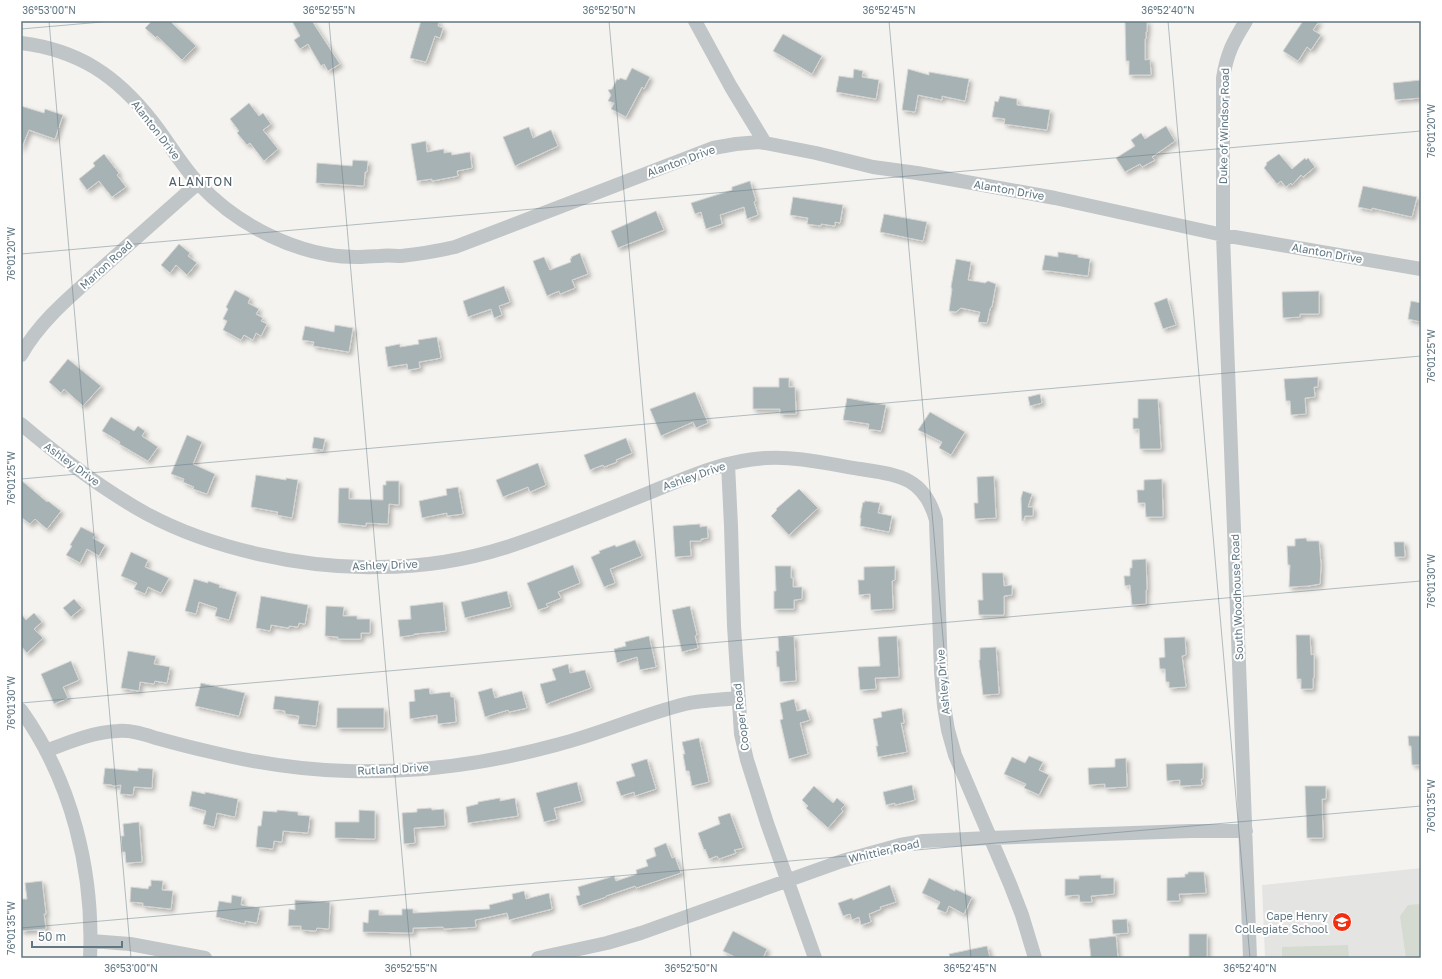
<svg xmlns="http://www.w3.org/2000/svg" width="1442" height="979" font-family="'Golos Text',sans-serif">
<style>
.built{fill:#e4e5e3}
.green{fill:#d5dbd0}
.building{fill:#a7b2b5;stroke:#d5d5d2;filter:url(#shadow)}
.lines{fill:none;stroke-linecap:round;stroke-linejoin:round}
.minor{stroke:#c0c5c8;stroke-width:14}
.ticks{fill:none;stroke:#607783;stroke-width:1;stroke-opacity:0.45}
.labels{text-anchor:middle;stroke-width:4;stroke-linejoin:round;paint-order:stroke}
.street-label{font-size:11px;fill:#607783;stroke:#fff}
.poi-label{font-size:11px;fill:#607783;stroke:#fff;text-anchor:end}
.neighbourhood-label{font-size:12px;letter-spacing:1px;fill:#4e5f67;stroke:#fff}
.neatline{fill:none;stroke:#607783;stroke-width:1.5}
.ticks-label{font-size:10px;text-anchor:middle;fill:#607783}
</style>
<defs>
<filter id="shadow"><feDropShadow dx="3" dy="3" stdDeviation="2" flood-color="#0004"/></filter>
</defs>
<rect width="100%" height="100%" fill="#f4f3ef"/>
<path class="built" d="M1421,868V958H1265L1262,885Z"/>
<path class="green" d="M1421,904V958H1406L1400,916L1408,905Z
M1348,945L1349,958H1282V947Z"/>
<path class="building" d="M152,21H170L196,46L182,60L157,36L156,38L145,28Z
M292,21H312L340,64L328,71L324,64L321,66L308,44L300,49L294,40L300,36Z
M421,21H439L438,26L443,28L440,38L435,36L426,62L410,58Z
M1125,21H1147V32H1146V39H1145V60L1150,59L1151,75H1129V61H1126Z
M1303,21H1319L1313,30L1321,35L1311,50L1307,47L1298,61L1283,51Z
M783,34L822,56L812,74L773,51Z
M632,68L650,77L644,89L642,87L626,117L611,109L614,103L608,101L611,95L608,90L612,89L617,79L619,80L620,78L626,80Z
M854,69L863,71L862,77L879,80L876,99L836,92L839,76L853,78Z
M908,69L929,75V72L969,79L965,101L942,96V100L918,95L915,112L902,110Z
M1421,80V98L1395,100L1393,83Z
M1000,96L1017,99V105L1050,110L1047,130L1004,124L1005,119L992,117L995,101L998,102Z
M249,103L259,116L263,113L271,124L263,130L278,149L264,161L250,143L247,145L237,133L239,131L230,119Z
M21,106L44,113L45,109L63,115L55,139L29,130L21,149Z
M1166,126L1175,141L1152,157L1155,160L1142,167L1140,164L1125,172L1116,158L1135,146L1131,140L1141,133L1145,139Z
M529,127L533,138L551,130L558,146L515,166L503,137Z
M426,141L427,152L444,149V153L451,152L452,155L470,152L472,168L457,171L458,176L432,181V179L417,181L411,144Z
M104,154L119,173L117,175L126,187L112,197L99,181L87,190L79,179L95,166L93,163Z
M1279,154L1292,169L1305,158L1306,160L1308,158L1315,167L1303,177L1301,175L1292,185L1291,183L1286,187L1281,181L1277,184L1264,168L1267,164L1266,163Z
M353,160L368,161L367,172H365L364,186L316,183L317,163L352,166Z
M750,181L756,201L754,202L758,215L747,219L744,207L720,215L722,224L706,229L701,212L695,214L691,203L732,190V187Z
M1363,186L1417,197L1412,217L1372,208V210L1358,207Z
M793,197L843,205L840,223L835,222V226L821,224V226L807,224L808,218L790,215Z
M656,211L664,230L618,248L611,231Z
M884,214L927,222L923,241L880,232Z
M179,244L190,253L188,256L197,263L187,275L176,265L170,273L161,265Z
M1058,252L1078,255V257L1090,259L1088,276L1042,270L1045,255L1058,257Z
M580,253L588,274L572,280L575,288L560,294L559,291L547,296L533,261L544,257L550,270L571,262L570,259L572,258L571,257Z
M956,259L971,262L968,280L985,283L988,281L996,284L992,306L990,309L987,323L978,322L980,312L961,308L956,312L949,311L952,289L951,287Z
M504,286L510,302L499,306L502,315L494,318L491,309L468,317L463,301Z
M235,290L250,298L248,303L259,309L256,314L263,318L261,321L267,324L261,336L256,333L253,340L244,335L241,340L223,330L227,321L223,319L228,309L226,307Z
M1319,291V314H1300V317L1283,318L1282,292Z
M1167,298L1176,325L1163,329L1154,303Z
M1411,301L1421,303V322L1408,319Z
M335,325L353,328L349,352L313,346L314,342L302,340L305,326L334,332Z
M437,337L441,358L419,362L420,368L408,370L407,364L388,367L385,347L400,344V347L419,344L418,340Z
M68,359L101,386L83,406L64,389L61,393L49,382Z
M1318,377V387H1314L1315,397L1305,398L1306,414L1291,415L1290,401H1286L1284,379Z
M779,378H789V387H795L796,414H780V409H753V387H779Z
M695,392L708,423L696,428L693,422L661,436L650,409Z
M1040,394L1042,403L1030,406L1028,397Z
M847,398L886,405L881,431L868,429L869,424L843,420Z
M1138,399H1158L1161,449H1140L1139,429H1133V418H1138Z
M930,412L965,432L951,455L939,448L942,442L918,430Z
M111,417L134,431L138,426L145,431L142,436L158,447L148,461L119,444L120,442L102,431Z
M187,435L202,442L193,464L215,474L207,494L193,489L194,487L183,482L184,479L171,474Z
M314,437L325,439L323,450L312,448Z
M626,438L632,453L616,460L617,462L604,467L603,465L590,470L584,455Z
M538,463L546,485L530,492L528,487L503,497L496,480Z
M256,475L286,480V478L298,480L292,518L277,515L278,512L251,507Z
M994,476L996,518L975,519L974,503H978L977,477Z
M1162,479L1163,517H1146L1145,503H1138L1137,490H1144V480Z
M21,480L47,502L48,501L61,511L47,529L35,519L30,524L21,517Z
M386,481H399V505L389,504L388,524L366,523V526L338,523L339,488H349V499L383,500V485H386Z
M458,487L463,514L447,516V513L422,518L419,501L447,495L446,489Z
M799,489L818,508L789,535L771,516L777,510L776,509Z
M1023,491L1032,494L1028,507H1033V516H1025L1023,521H1022L1021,498Z
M865,501L880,503L878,513L892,516L889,532L860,526L861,518H860L863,502L864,503Z
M700,524V527L707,526L708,538L701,539V541H690L691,556L675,557L673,526Z
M81,527L95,534L93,538L105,545L99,556L87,549L80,563L66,555L72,546L70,545Z
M1306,538L1307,541H1319L1321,565L1320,584L1308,586L1289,587L1290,565H1288L1287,546H1295V539Z
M635,540L642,556L610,569L615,583L604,587L591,557L600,553L599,551L615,545L616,547Z
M1394,542H1404L1405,557H1395Z
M131,552L148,560L145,567L169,578L161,593L148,587L145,594L134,589L137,583L121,576Z
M1146,559L1147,590H1146V604L1132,605L1130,585L1125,586L1124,576H1130V568H1132V560Z
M573,565L580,583L558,592L561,598L546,604L548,607L538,610L527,583Z
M775,566H791V578H793V587H802V599L794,600V609H774V591H776Z
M895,566V580L892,581L893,609L871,610L870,594L859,595L858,580H864V567Z
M982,573H1003L1004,586L1012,585V595L1004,596V615H979L978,600H983Z
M194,579L208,583V581L220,585L219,587L237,592L229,620L215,616L217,608L199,602L196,614L185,611Z
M507,591L511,607L465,618L461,602Z
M261,596L308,605L305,624L299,623L298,627L289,626V628L271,625L270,631L256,628Z
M74,599L82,608L71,617L63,608Z
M443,602L446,631L414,634V635L400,637L398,620L411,619L410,606Z
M326,606L344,607L343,616H357V619H370V633H361V639H338V637L325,636Z
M690,606L697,635L695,636L698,648L682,652L672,610Z
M34,613L42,622L34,629L43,638L27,653L21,646V614L26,620Z
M1296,635H1310L1311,655L1314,654V678H1313V689H1301V679H1297Z
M649,636L656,667L640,670L637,657L617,663L614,649L626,646L625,642Z
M794,636L796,681L780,682L779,667H777L776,651H779L778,637Z
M897,636L899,677L875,678L876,689L860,690L858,667L880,666L878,637Z
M1185,637L1186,655L1182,656L1186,687L1169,688V682H1166L1165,669H1160L1159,658L1165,657L1164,638Z
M996,647L999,694L983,695L979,660H980V648Z
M128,651L156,656L154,664L170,667L167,683L155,681L154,684L140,682L139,691L121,688Z
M71,661L79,680L63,687L68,698L54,704L41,674Z
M568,664L570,673L585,670L591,688L546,704L540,684L556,680L552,669Z
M201,683L245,693L239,716L195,706Z
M429,688L430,694L450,692L451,697H454L456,722L438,724L437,715L410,719L409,702L415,701L414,690Z
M492,688L495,698L522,691L527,708L509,712L508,710L485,717L478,692Z
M275,696L319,701L316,726L298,724L299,716L285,714V711L273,709Z
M794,699L797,711L806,709L810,720L800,723L808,754L789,759L780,720L783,719L780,703Z
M337,708H384V728H337Z
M902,708L904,723H901L907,752L878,757L876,746H878L873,719L882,717L881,712Z
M1408,736H1421V765H1412L1411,746H1409Z
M699,738L709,782L692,786L689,771H686L683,754H685L682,742Z
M1029,756L1043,762L1039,770L1049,775L1039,795L1024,788L1026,784L1004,774L1012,757L1025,763Z
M1126,758L1127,787L1105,788V784L1089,785L1088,768L1115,767V759Z
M647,759L656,789L635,796L634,792L621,796L616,782L635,776L631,764Z
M1203,763V779H1201L1202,785L1180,786V780L1167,781L1166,764Z
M105,768L138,771V768L153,769L152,788L134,787L133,795L120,794L121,785L113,786L112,785L103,784Z
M577,782L582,801L554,808L557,819L544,822L536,793Z
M912,785L915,800L895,805V803L886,805L883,792Z
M814,786L833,803L837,798L845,805L841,809L843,811L828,828L806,808L808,806L802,800Z
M1305,786H1326V799H1322L1323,838H1307Z
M192,791L205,794V792L238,799L235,817L217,813L214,827L203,824L206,811L189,806Z
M500,798V801L515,798L518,816L468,823L466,807L478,804V802Z
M431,808L432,810L444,809L445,826L414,828L415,843L404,844L402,813L417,812V809Z
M277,810L298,812V815L310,816L308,833L283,831L282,842L274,841L273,849L256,847L258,826H261L263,811L277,812Z
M359,810L375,811V839L335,838V822H359Z
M730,813L743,848L734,850L736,853L719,859L717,856L709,859L705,849L704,850L698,833L720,824L718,817Z
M139,822L142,862L126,863L125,852H122L121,836H124L123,824Z
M666,843L672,858L675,857L681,873L636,888L635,886L606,896V897L579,906L576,896L580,895L578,887L614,876L616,881L637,874L636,870L648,866L646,860L656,856L654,848Z
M1188,872H1204L1206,893L1179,894L1180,901H1167V878L1185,877V874H1188Z
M1101,875V878H1114V894L1091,896L1092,902H1080L1079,895L1065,896V879H1079V876Z
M929,878L955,891V889L972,897L964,914L949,906L946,913L937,909L940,902L922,893Z
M151,880L163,881L162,890L173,891L171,909L143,906V903L130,902L131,887L148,889L149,886H151Z
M42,881L46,914H44L46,929L21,931V899H27L25,883Z
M890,885L896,902L880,907L881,909L869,914L871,922L861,925L859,917L852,920L850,914L843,916L838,903L852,898L853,900Z
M524,891L526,899L549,893L552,909L509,920L507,913L475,920L476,927L444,929L443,927L413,928V933L363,932V922L368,923L369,910H379V915H402V909H413V913L490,909L489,905L513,899L512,894Z
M232,895L242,897L241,905L260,908L257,923L245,921V924L216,917L219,901L231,903Z
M295,900L330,902L329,929L317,928L316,931L301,930V926H288L289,909L295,910Z
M1127,919L1128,933L1113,934L1112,920Z
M733,931L767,949L763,958H737L723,951Z
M1189,934H1207V958H1189Z
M1116,936L1118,958H1091L1089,939Z
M987,946L990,958H950L949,954Z"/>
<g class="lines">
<path class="minor" d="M695,21L731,87L765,143
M1246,21C1233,42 1227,53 1223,78V235L1250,958
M21,43C78,50 116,75 152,121C168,141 181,165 199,184C237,225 299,257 356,257C364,257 372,256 380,256C387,255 394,256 401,256C420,254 437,251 455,247L713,148L736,144L759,142L765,143L816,153L873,167L917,173L1055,198L1223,235L1421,269
M21,355C40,321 71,296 100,270C133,241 165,212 198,183
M21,424C61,458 102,489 147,514C212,549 305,569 379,567C421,567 466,560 507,547C556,531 603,511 651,492C688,477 726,460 766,458C797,456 829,464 860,469C899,475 924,477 936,520L941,672L944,706L948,730L955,755L1010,884L1022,915L1035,958
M728,464L731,526L734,626L741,734L747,760L767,823L815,958
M21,710C72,781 94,872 90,958
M46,751C69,742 93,732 118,731C131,730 143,734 156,738C174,743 193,748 211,752C256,763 302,770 348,771C417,773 490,763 556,745C600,734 641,715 685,704C702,700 720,700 738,698
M91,941L130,944L205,958
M538,958L607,943L641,933L842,861L900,845L923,841L990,838L1191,831H1246"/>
</g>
<path class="ticks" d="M49,21L131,958M329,21L411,958M609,21L691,958M889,21L971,958M1168,21L1250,958M21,29L113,21M21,254L1421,131M21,479L1421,356M21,703L1421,581M21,928L1421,806"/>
<defs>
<symbol id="school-disc" viewBox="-11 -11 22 22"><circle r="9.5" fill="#f22d10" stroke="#fff"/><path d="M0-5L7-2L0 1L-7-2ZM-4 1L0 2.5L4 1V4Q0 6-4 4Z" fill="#fff"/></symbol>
</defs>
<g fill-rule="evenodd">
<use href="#school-disc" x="1331" y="911" width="22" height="22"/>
</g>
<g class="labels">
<g class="street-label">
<text transform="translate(1224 126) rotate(-89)" y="4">Duke of Windsor Road</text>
<text transform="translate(156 130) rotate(52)" y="4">Alanton Drive</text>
<text transform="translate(681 161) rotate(-20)" y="4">Alanton Drive</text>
<text transform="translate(1009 190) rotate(10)" y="4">Alanton Drive</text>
<text transform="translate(1327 253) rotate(10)" y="4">Alanton Drive</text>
<text transform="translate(106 265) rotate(-42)" y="4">Marion Road</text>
<text transform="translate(72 464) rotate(36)" y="4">Ashley Drive</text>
<text transform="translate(694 476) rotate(-19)" y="4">Ashley Drive</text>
<text transform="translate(385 565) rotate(-2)" y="4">Ashley Drive</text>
<text transform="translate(1237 597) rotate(-92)" y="4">South Woodhouse Road</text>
<text transform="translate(943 682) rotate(-95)" y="4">Ashley Drive</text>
<text transform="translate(741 717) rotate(-97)" y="4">Cooper Road</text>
<text transform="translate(393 769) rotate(-3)" y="4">Rutland Drive</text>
<text transform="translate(884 851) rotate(-13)" y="4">Whittier Road</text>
</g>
<g class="poi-label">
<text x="1328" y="920">Cape Henry<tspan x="1328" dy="13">Collegiate School</tspan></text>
</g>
<g class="neighbourhood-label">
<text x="201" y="186">ALANTON</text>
</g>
</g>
<rect width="1442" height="979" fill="none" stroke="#ffffff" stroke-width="44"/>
<path d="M32 941v6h90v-6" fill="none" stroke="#607783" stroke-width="2"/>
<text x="38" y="941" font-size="12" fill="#607783" stroke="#ffffff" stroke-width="3" paint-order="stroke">50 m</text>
<rect x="22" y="22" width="1398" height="935" class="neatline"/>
<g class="ticks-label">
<text x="49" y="14">36°53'00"N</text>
<text x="329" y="14">36°52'55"N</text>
<text x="609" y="14">36°52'50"N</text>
<text x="889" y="14">36°52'45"N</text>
<text x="1168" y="14">36°52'40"N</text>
<text transform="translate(1431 131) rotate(-90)" y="4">76°01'20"W</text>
<text transform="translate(11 254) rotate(-90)" y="4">76°01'20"W</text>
<text transform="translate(1431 356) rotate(-90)" y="4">76°01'25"W</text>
<text transform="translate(11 478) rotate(-90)" y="4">76°01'25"W</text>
<text transform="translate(1431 581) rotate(-90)" y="4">76°01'30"W</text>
<text transform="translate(11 703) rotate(-90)" y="4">76°01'30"W</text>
<text transform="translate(1431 806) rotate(-90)" y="4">76°01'35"W</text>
<text transform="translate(11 928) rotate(-90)" y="4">76°01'35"W</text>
<text x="131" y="972">36°53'00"N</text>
<text x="411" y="972">36°52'55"N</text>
<text x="691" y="972">36°52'50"N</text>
<text x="970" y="972">36°52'45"N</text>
<text x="1250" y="972">36°52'40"N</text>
</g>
</svg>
